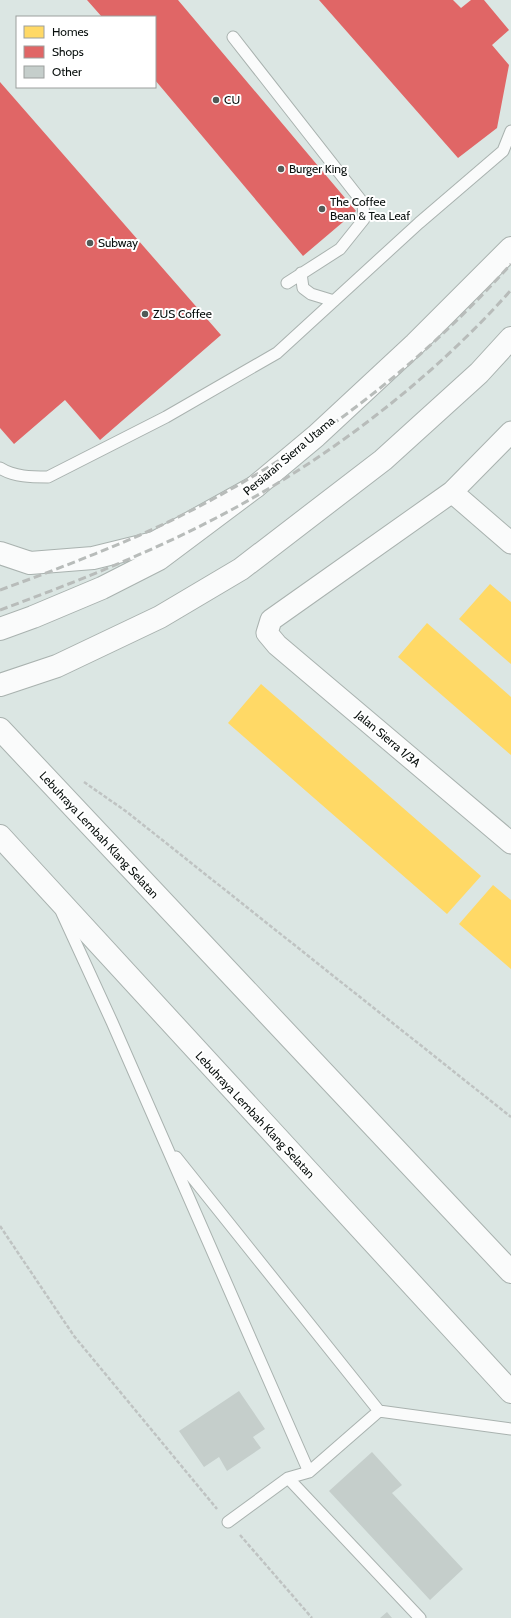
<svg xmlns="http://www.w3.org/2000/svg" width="511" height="1618" font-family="Cabin,sans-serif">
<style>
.homes{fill:#ffd966}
.shops{fill:#e06666}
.building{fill:#c5cecb}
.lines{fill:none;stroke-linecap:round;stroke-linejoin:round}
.lane-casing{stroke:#a9b2af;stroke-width:13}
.street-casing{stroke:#a9b2af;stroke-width:23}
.secondary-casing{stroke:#a9b2af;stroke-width:24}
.highway-casing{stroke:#a9b2af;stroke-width:24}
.path{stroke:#bfc3c2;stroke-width:2.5;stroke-dasharray:4 2;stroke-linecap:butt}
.lane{stroke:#fafbfb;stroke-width:11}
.street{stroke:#fafbfb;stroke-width:21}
.secondary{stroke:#fafbfb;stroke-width:22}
.highway{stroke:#fafbfb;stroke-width:22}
.rail{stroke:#b8bcba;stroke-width:3;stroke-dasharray:8 4;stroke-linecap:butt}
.poi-dot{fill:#515a57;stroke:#fff;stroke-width:1.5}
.labels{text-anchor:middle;stroke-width:4;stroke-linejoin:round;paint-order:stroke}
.poi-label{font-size:12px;fill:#070e0c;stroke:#fff;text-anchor:start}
.street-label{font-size:12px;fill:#070e0c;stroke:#fff}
</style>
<rect width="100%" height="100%" fill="#dbe6e3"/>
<path class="homes" d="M490,584L511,602V664L459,619Z
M427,623L511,697V755L398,657Z
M261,684L481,876L447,914L228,723Z
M493,885L511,900V969L459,924Z"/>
<path class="shops" d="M87,0H178L356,211L303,256L155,80V17H102Z
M319,0H453L461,8L471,0H484L509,30L492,45L509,65L497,128L458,158Z
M0,82L221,335L100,440L65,400L14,444L0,428Z"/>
<path class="building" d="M239,1391L265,1429L253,1437L261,1448L227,1471L219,1457L204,1467L179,1431Z
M372,1452L402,1485L392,1493L463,1569L430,1600L329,1491Z
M387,1612L392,1618H380Z"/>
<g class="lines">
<defs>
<path id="lane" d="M233,37L363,203L364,219L340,249L287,283
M301,273L303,288L311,294L334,301
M0,468C14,477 32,477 48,477L166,417L277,353L419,223L503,151L511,131
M62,913L112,1022L309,1472
M176,1157L379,1411
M228,1522L288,1478
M420,1618L288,1478L309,1472L379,1411L511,1429"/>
<path id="street" d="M511,432L452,492L271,620L267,633L277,645L511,843
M452,492L511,543"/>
<path id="secondary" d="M0,629L33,617L102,588L159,559L255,487L316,436L415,344L511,248
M0,685L57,666L160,617L241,569L383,460L479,373L511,338"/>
<path id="highway" d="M0,553L30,563L93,558L154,543L255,487
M0,729L511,1272
M0,836L511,1392"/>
</defs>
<use href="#lane" class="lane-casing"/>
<use href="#street" class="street-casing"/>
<use href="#secondary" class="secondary-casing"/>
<use href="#highway" class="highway-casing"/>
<path class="path" d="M84,782L127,812L511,1117
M0,1226L74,1336L217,1509
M240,1535L312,1618"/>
<use href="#lane" class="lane"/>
<use href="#street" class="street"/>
<use href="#secondary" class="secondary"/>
<use href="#highway" class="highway"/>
<path class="rail" d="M0,590C47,573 94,555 140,535C281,472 408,379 511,264
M0,610C79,581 159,549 233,509C334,454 435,376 511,290"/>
</g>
<g class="poi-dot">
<circle cx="216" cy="100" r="4"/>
<circle cx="281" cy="169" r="4"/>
<circle cx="322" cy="209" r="4"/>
<circle cx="90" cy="243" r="4"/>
<circle cx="145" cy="314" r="4"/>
</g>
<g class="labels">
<g class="poi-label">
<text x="224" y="104">CU</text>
<text x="289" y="173">Burger King</text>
<text x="330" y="206">The Coffee<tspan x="330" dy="14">Bean &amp; Tea Leaf</tspan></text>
<text x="98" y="247">Subway</text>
<text x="153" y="318">ZUS Coffee</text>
</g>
<g class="street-label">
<text transform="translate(289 456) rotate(-40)" y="4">Persiaran Sierra Utama</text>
<text transform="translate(388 739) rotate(40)" y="4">Jalan Sierra 1/3A</text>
<text transform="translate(99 835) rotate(47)" y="4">Lebuhraya Lembah Klang Selatan</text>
<text transform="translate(255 1115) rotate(47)" y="4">Lebuhraya Lembah Klang Selatan</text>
</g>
</g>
<rect x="16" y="16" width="140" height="72" fill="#ffffff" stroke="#9c9f9e"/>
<rect x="24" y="26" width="20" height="12" fill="#ffd966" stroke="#9c9f9e"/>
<text x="52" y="36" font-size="12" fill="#070e0c">Homes</text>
<rect x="24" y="46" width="20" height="12" fill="#e06666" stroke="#9c9f9e"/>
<text x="52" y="56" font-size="12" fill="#070e0c">Shops</text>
<rect x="24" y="66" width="20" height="12" fill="#c5cecb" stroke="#9c9f9e"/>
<text x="52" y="76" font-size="12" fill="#070e0c">Other</text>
</svg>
